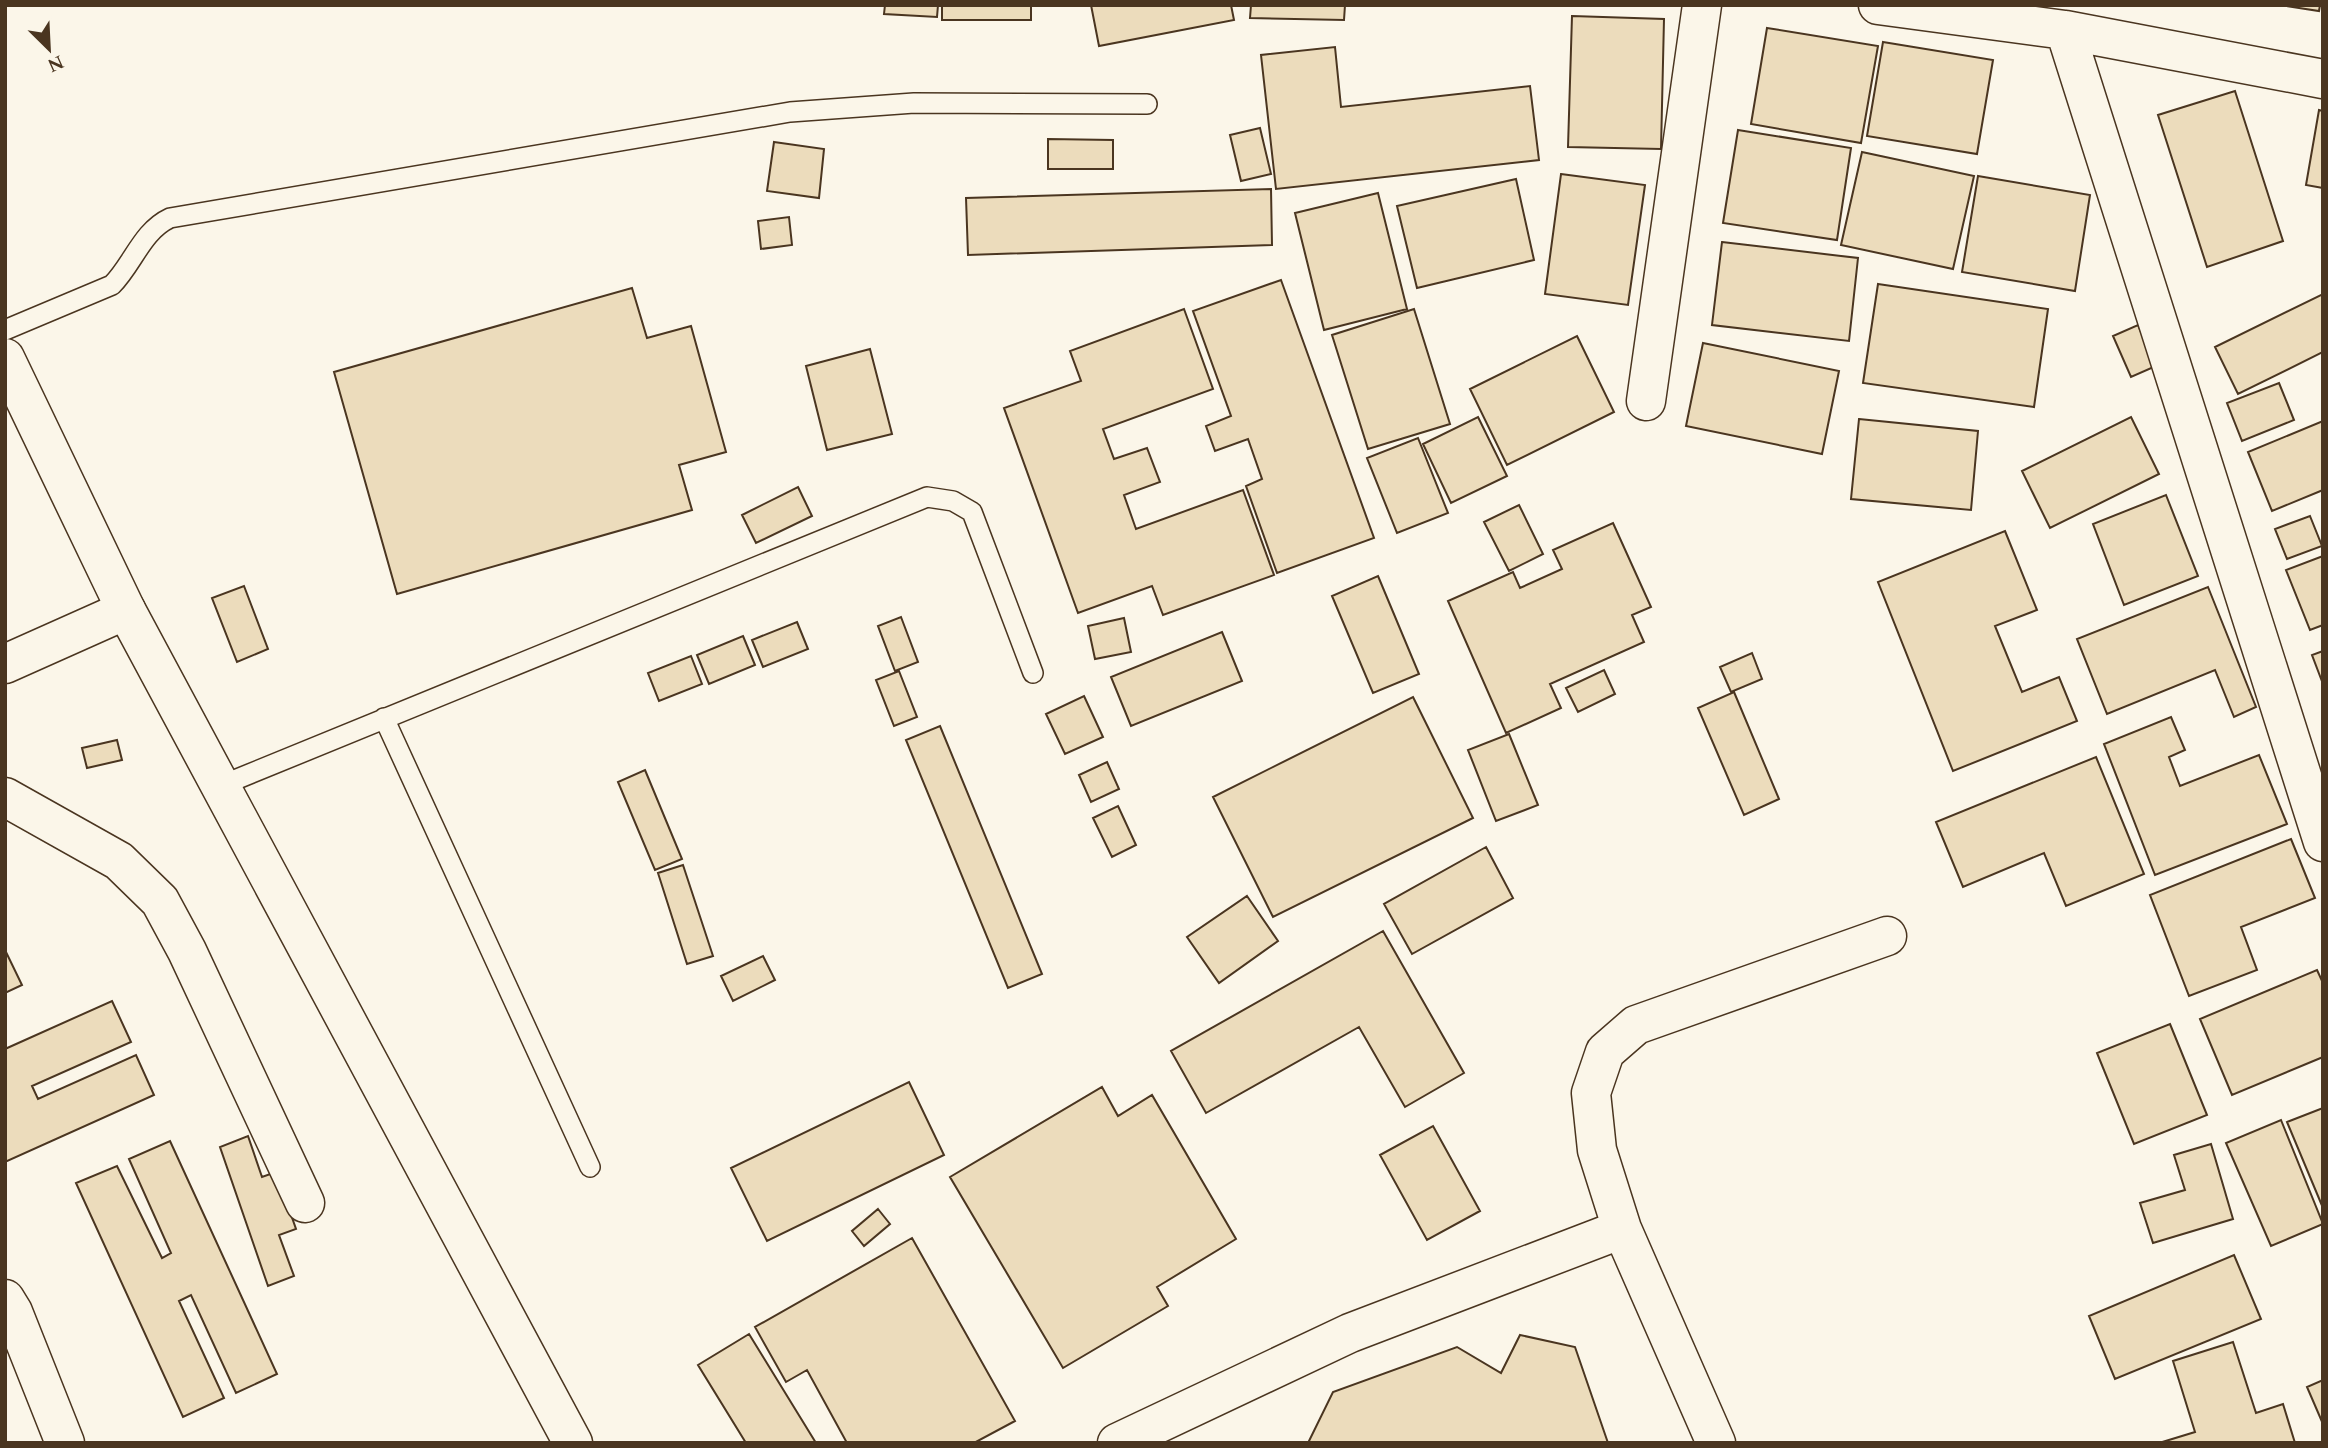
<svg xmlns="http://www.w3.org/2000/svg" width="2328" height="1448" font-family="Spectral,serif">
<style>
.building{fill:#ecdcbc;stroke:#4a3520;stroke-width:2}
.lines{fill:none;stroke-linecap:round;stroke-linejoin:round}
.service-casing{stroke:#4a3520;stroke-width:22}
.minor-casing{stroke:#4a3520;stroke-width:41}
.secondary-casing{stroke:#4a3520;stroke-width:41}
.service{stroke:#fbf6e9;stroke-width:19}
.minor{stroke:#fbf6e9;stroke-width:38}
.secondary{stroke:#fbf6e9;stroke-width:38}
</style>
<rect width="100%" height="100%" fill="#fbf6e9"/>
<path class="building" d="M885,5H938L937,17L884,14Z
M942,5H1031V20H942Z
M1091,5H1231L1234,20L1099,46Z
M1251,5H1345L1344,20L1250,18Z
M2280,5H2320L2319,11Z
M1572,16L1664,19L1661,149L1568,147Z
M1767,28L1878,46L1861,143L1751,124Z
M1883,42L1993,60L1977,154L1867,136Z
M1335,47L1341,107L1530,86L1539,160L1276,189L1261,55Z
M2235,91L2283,241L2207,267L2158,115Z
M2319,110L2323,111V188L2306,185Z
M1260,128L1271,174L1241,181L1230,135Z
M1738,130L1851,148L1837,240L1723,223Z
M1048,139L1113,140V169H1048Z
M774,142L824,149L819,198L767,191Z
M1862,152L1974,176L1953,269L1841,245Z
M1561,174L1645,185L1628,305L1545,294Z
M1978,176L2090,195L2075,291L1962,272Z
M1516,179L1534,260L1417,288L1397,206Z
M1271,189L1272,245L968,255L966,198Z
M1378,193L1407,309L1324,330L1295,213Z
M789,217L792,245L761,249L758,221Z
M1722,242L1858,258L1849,341L1712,325Z
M1281,280L1374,538L1277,573L1246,486L1262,479L1248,439L1215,451L1206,426L1231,416L1193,311Z
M1878,284L2048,309L2034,407L1863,383Z
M632,288L647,338L691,326L726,452L679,465L692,510L397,594L334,372Z
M2323,294V352L2238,394L2215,347Z
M1184,309L1213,389L1103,429L1114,459L1147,448L1160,482L1124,495L1136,529L1243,490L1274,575L1163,615L1152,586L1078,613L1004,408L1081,381L1070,351Z
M1414,309L1450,424L1368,449L1332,335Z
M2138,325L2156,366L2131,377L2113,336Z
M1577,336L1614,412L1507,465L1470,389Z
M1703,343L1839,371L1822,454L1686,426Z
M870,349L892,434L827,450L806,366Z
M2279,383L2294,420L2242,441L2227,403Z
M1478,417L1507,476L1451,503L1423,444Z
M2131,417L2159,474L2050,528L2022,471Z
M1859,419L1978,431L1971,510L1851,499Z
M2323,421V490L2272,511L2248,452Z
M1418,438L1448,513L1397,533L1367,458Z
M798,487L812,516L756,543L742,515Z
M2166,495L2198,576L2124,605L2093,524Z
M1519,505L1543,554L1509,571L1484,522Z
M2310,516L2322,546L2287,559L2275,529Z
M1613,523L1651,607L1632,615L1644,642L1550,684L1561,708L1506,733L1448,601L1513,572L1520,588L1562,569L1553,550Z
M2005,531L2037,610L1995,626L2022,692L2059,677L2077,721L1953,771L1878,582Z
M2323,556V625L2310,630L2286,570Z
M1378,576L1419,674L1373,693L1332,596Z
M244,586L268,649L237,662L212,598Z
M2208,587L2256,707L2234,717L2215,670L2107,714L2077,639Z
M901,617L918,662L895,671L878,626Z
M1124,618L1131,652L1095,659L1088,626Z
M797,622L808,649L763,667L752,640Z
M1222,632L1242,681L1131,726L1111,677Z
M743,636L755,665L709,684L697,655Z
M2323,651V684L2312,655Z
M1752,653L1762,679L1731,692L1720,667Z
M691,656L702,684L659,701L648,673Z
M1604,670L1615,694L1578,712L1566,688Z
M899,671L917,717L894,726L876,680Z
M1734,692L1779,799L1744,815L1698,708Z
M1084,696L1103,737L1065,754L1046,714Z
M1413,697L1473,818L1273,917L1213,797Z
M2171,717L2185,750L2169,757L2180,786L2259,755L2287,824L2155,875L2104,744Z
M940,726L1042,974L1008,988L906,740Z
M1509,734L1538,805L1496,821L1468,750Z
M117,740L122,760L87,768L82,748Z
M2096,757L2144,874L2066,906L2044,853L1963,887L1936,822Z
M1107,762L1119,789L1091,802L1079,775Z
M645,770L682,859L655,870L618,782Z
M1118,806L1136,845L1112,857L1093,818Z
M2291,839L2315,898L2241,927L2257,970L2189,996L2150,895Z
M1486,847L1513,898L1412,954L1384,904Z
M683,865L713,956L687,964L658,873Z
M1247,896L1278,941L1219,983L1187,937Z
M1383,931L1464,1073L1405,1107L1359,1027L1206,1113L1171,1051Z
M5,950L22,985L5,993Z
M763,956L775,980L733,1001L721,976Z
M2317,970L2323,983V1057L2232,1095L2200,1019Z
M112,1001L131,1042L32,1086L38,1099L136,1055L154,1095L5,1162V1049Z
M2170,1024L2207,1115L2134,1144L2097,1053Z
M909,1082L944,1155L767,1241L731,1168Z
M1102,1087L1118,1116L1152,1095L1236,1239L1157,1287L1168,1306L1063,1368L950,1177Z
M2323,1108V1208L2287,1122Z
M2281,1120L2323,1224L2271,1246L2226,1143Z
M1433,1126L1480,1211L1427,1240L1380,1155Z
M248,1136L262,1177L276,1172L296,1229L279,1235L294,1276L268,1286L220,1147Z
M170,1141L277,1374L236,1393L191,1295L179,1301L224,1398L183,1417L76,1183L117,1166L162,1258L171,1253L129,1159Z
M2211,1144L2233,1219L2153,1243L2140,1203L2185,1190L2174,1155Z
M878,1209L890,1224L864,1246L852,1231Z
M912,1238L1015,1421L974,1443H847L807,1370L786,1382L755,1327Z
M2234,1255L2261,1319L2115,1379L2089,1316Z
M749,1334L816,1443H746L698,1365Z
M1520,1335L1575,1347L1608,1443H1308L1333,1392L1457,1347L1501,1373Z
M2233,1342L2256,1413L2283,1404L2295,1443H2159L2195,1432L2173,1361Z
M2323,1380V1424L2307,1387Z"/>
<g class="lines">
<defs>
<path id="service" d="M5,330L112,285C133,264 142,231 170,218L790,112L914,103L1147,104
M384,718L590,1167
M220,786L927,497L953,501L972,512L1033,673"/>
<path id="minor" d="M1878,5L2065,30L2323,79
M2065,30L2323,842
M1646,401L1702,5
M5,664L126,610
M5,797L119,861L160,901L187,951L305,1203
M5,1299L13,1312L65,1443
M1117,1443L1350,1333L1622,1229
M1716,1443L1622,1229L1597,1150L1591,1093L1605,1052L1636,1025L1887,936"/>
<path id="secondary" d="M5,358L126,610L573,1443"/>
</defs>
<use href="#service" class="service-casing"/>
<use href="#minor" class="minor-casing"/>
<use href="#secondary" class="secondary-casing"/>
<use href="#service" class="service"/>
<use href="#minor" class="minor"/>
<use href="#secondary" class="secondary"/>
</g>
<rect width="2328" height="1448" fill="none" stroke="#4a3520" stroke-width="14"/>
<g transform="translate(49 49) rotate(156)" stroke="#fbf6e9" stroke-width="5" paint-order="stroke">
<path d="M0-5L12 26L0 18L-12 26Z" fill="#4a3520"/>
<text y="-10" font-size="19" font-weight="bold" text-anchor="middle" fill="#4a3520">N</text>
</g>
</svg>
